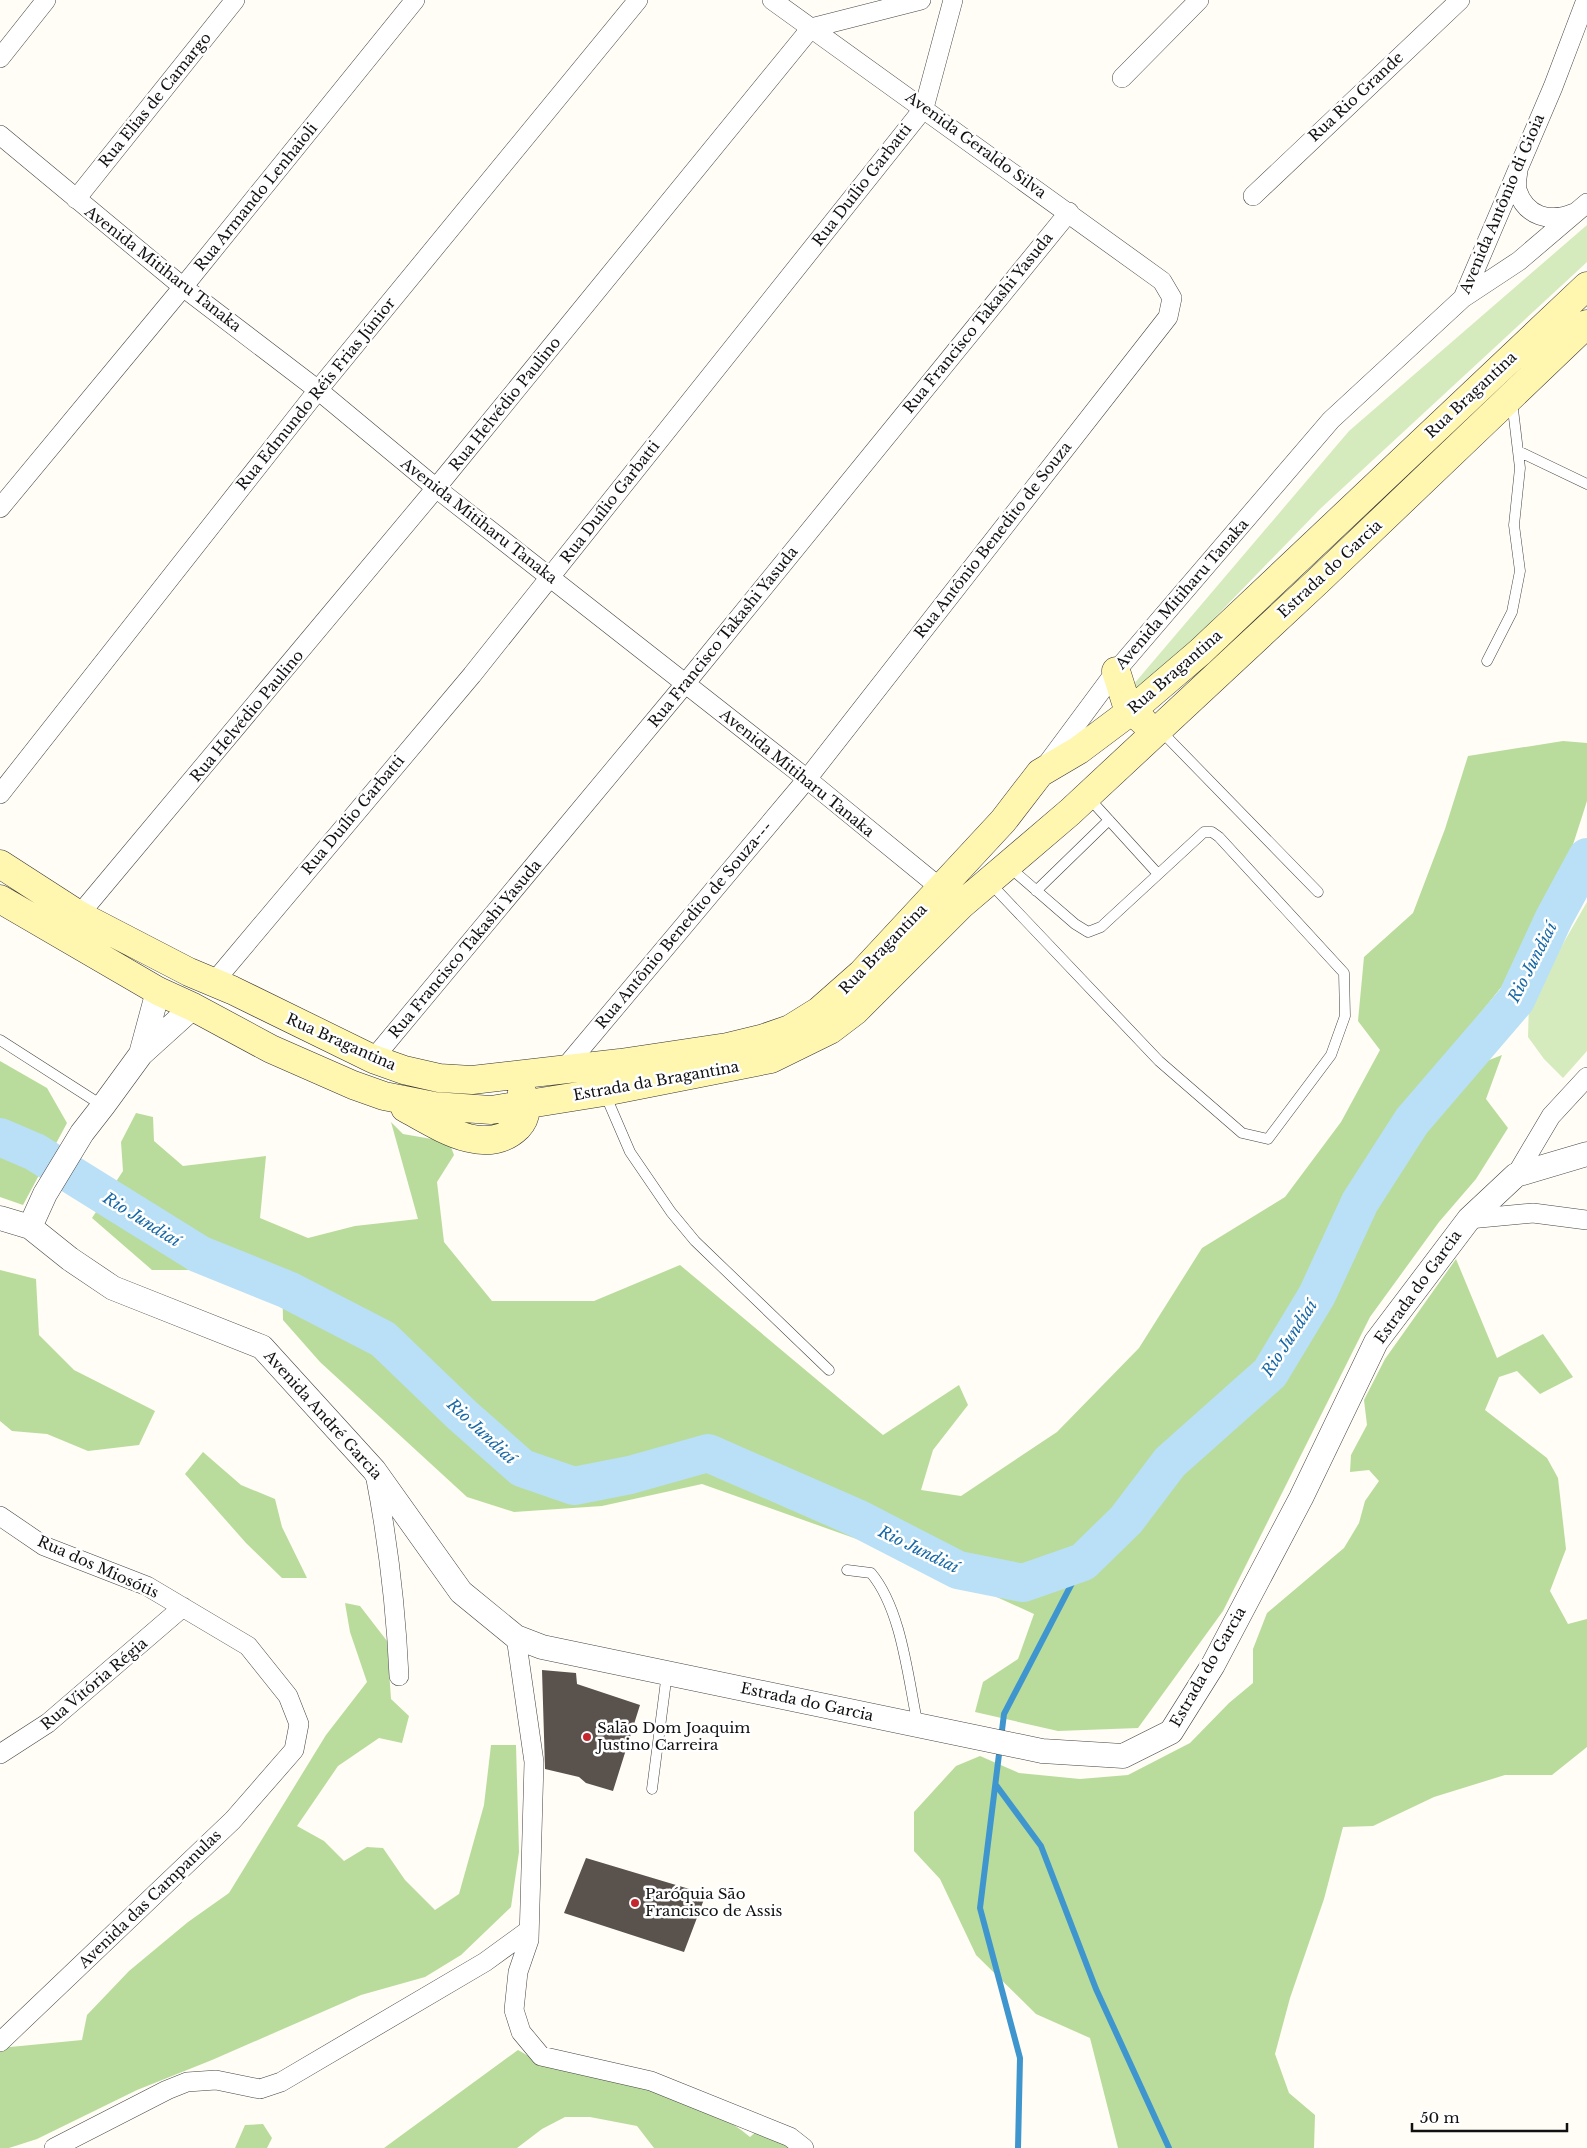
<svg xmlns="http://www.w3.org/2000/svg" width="1587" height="2148" font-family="'Libre Baskerville',serif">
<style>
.green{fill:#d5ebbd}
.forest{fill:#b9dc9c}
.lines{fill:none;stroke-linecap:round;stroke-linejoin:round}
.stream{stroke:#3f96cf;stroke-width:6}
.river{stroke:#b9e0f7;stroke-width:38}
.building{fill:#5a524d}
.service-casing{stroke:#444;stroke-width:11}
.minor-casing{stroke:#444;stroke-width:20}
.tertiary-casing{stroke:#444;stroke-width:25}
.secondary-casing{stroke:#333;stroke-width:29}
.service{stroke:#fff;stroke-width:10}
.minor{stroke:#fff;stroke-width:19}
.tertiary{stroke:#fff;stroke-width:24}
.secondary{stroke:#fff6b0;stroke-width:28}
.poi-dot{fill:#c4262e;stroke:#fff;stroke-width:2}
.labels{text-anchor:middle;stroke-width:5;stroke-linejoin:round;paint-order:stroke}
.street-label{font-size:15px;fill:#111;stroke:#fff}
.poi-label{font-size:15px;fill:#111;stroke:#fff;text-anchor:start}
.water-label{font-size:16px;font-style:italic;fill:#1768a6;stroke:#fff}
</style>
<rect width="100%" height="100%" fill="#fffdf5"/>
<path class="green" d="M1587,225V262L1320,509L1141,694L1136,691L1133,685L1349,431Z
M1587,902V1051L1563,1078L1544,1059L1528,1037L1529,1003Z"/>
<path class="forest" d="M1563,741L1587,743V801L1569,857L1507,980L1451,1050L1428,1084L1502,1055L1486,1099L1508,1128L1476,1179L1439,1222L1370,1317L1223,1611L1138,1728L1058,1731L975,1712L983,1682L1018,1659L1034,1614L913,1559L702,1484L602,1506L514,1512L467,1497L320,1362L283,1320L282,1270H152L92,1218L123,1171L121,1142L136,1113L153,1117L154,1141L183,1166L266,1156L260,1218L308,1238L355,1226L418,1219L391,1122L403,1134L449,1142L454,1155L437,1182L444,1242L492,1301H594L680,1265L883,1435L959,1385L968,1405L933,1450L921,1490L961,1496L1057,1432L1139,1348L1202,1248L1285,1197L1341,1122L1380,1050L1358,1021L1364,957L1413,913L1445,829L1468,756Z
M0,1061L47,1088L67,1123L23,1205L0,1197Z
M1456,1259L1497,1358L1543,1334L1573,1377L1540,1394L1517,1371L1499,1377L1485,1410L1547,1458L1558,1478L1566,1549L1550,1591L1568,1624L1587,1619V1747L1552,1775H1505L1434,1797L1373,1826L1343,1827L1324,1899L1290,1998L1275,2054L1289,2093L1315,2115L1314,2148H1118L1090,2038L1036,2014L976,1955L940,1879L914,1851V1812L956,1766L980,1756L1019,1773L1080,1779L1128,1775L1190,1743L1229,1703L1253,1683V1649L1267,1613L1344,1548L1359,1523L1365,1501L1379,1481L1369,1470L1350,1472L1351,1455L1367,1425L1364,1400L1385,1359Z
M0,1270L36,1279L39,1335L74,1370L155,1411L139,1445L88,1451L47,1434L12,1431L0,1421Z
M203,1452L241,1485L275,1499L282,1527L307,1578H282L246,1543L185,1474Z
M345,1603L360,1606L387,1641L391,1699L409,1716L402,1743L379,1738L338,1766L297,1826L324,1841L344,1861L367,1847L383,1848L405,1880L435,1910L459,1894L484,1805L491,1745H516L519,1852L511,1907L461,1955L425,1977L361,1995L212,2060L137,2090L37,2139L9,2148H0V2048L82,2040L87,2015L129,1971L188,1922L229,1893L326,1735L367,1682L350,1632Z
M518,2050C544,2066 568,2069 598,2076C648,2088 710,2103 750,2137L758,2130L794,2148H654L637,2126L590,2117H565L542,2129L517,2148H384Z
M263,2124L272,2138L267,2148H235L245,2125Z"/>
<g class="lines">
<path class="stream" d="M996,1785L1041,1846L1096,1989L1169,2148
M1018,2148L1020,2058L980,1908L1004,1714L1083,1562"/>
<path class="river" d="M0,1137L35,1152L199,1254L288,1290L383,1339L462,1415L522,1468L574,1486L630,1475L708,1453L859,1519L958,1570L1023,1583L1083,1562L1126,1520L1170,1462L1270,1373L1317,1295L1360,1202L1412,1121L1516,1000L1554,918L1587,857"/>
</g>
<path class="building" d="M542,1670L576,1673L577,1684L640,1705L613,1791L586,1783L579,1777L545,1769Z
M586,1858L706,1894L684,1952L564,1913Z"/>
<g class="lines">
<defs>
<path id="service" d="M1518,451L1587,484
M1487,661L1512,612L1520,571L1514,525L1520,468L1512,401
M1160,730L1318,892
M1088,797L1158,874
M990,883L1159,1061L1242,1133L1268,1139L1331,1055L1345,1016L1344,973L1219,837L1212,832H1204L1101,927L1088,932L1075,924L1008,866
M1036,891L1109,820
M0,1040L103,1106
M605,1094L630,1152L671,1212L695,1241L829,1370
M847,1570L871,1573C902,1610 908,1679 918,1726
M652,1789L667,1673"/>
<path id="minor" d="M811,28L921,0
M0,58L46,0
M1122,78L1199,0
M0,135L183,287L318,390L436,488L807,779L949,895
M1518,171C1517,177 1516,185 1517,190C1526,217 1550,223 1574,213
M1253,196L1460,0
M76,199L235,0
M1463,298L1519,261L1587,203
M0,508L183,287L415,0
M1047,764L1116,671L1331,420L1463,298L1553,87L1586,0
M0,794L318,390L638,0
M79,915L436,488L811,28
M213,983L472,675L924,108L953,0
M373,1059L685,684L1069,212
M562,1071L807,779L1168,317L1172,298L1162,281L772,0
M1516,1175L1551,1116L1587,1077
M1469,1219L1533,1213L1587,1220
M375,1474C388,1541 396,1609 399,1676
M0,1516L44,1546L147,1586L248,1646L288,1696L299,1724L294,1750L233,1820L0,2042
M516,1637L534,1762L529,1940L518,1972L514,2010L521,2032L541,2056L651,2081L790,2137L804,2148
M0,1754L48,1723L183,1607
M54,2148L167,2090L187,2082L216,2080L260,2089L281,2082L485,1962L529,1930"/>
<path id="tertiary" d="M141,1054L158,991
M0,1218L30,1227L70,1259L113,1288L262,1347L374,1470L461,1592L516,1637L542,1647L1042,1751L1123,1756L1171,1732L1213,1665L1301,1498L1376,1342L1469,1219L1516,1175L1587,1154
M30,1227L45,1194L82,1133L103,1106L141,1054L193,1007"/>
<path id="secondary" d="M1116,671L1127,706L1143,721
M0,864L79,915L189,972L232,990L373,1059L404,1070L439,1078L472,1080L620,1063L727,1047L764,1038L790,1029L819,1011L861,974L1003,821L1040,773L1079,750L1131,711L1200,652L1587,286
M0,899L158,991L193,1007L271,1049L353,1085L384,1096L434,1106L491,1110L604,1092L771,1059L830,1030L855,1011L961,905L1070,812L1318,581L1587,324
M405,1108C437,1125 485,1159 518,1127C528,1116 527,1105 522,1092"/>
</defs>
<use href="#service" class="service-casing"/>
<use href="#minor" class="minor-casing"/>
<use href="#tertiary" class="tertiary-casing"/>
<use href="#secondary" class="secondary-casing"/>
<use href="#service" class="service"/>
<use href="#minor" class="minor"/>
<use href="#tertiary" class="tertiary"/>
<use href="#secondary" class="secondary"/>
</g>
<g class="poi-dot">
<circle cx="587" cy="1737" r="5"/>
<circle cx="635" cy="1903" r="5"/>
</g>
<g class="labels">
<g class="street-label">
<text transform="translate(1356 97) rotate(-43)" y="5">Rua Rio Grande</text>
<text transform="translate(155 100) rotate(-51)" y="5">Rua Elias de Camargo</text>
<text transform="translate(976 145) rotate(36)" y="5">Avenida Geraldo Silva</text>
<text transform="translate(862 185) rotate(-52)" y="5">Rua Duílio Garbatti</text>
<text transform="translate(256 197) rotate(-51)" y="5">Rua Armando Lenhaioli</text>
<text transform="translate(1502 204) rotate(-67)" y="5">Avenida Antônio di Gioia</text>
<text transform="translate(163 269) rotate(38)" y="5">Avenida Mitiharu Tanaka</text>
<text transform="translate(978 323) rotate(-51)" y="5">Rua Francisco Takashi Yasuda</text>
<text transform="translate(316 394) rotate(-51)" y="5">Rua Edmundo Réis Frias Júnior</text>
<text transform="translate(1471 395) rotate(-43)" y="5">Rua Bragantina</text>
<text transform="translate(505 404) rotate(-51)" y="5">Rua Helvédio Paulino</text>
<text transform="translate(610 502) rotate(-52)" y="5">Rua Duílio Garbatti</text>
<text transform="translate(479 521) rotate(38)" y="5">Avenida Mitiharu Tanaka</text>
<text transform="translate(993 540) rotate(-52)" y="5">Rua Antônio Benedito de Souza</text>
<text transform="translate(1330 569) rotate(-43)" y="5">Estrada do Garcia</text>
<text transform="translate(1182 594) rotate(-49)" y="5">Avenida Mitiharu Tanaka</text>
<text transform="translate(723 637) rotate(-51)" y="5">Rua Francisco Takashi Yasuda</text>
<text transform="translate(1175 672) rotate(-41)" y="5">Rua Bragantina</text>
<text transform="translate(247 716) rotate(-50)" y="5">Rua Helvédio Paulino</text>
<text transform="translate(797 773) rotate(39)" y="5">Avenida Mitiharu Tanaka</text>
<text transform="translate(353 815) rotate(-50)" y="5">Rua Duílio Garbatti</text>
<text transform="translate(684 925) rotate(-50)" y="5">Rua Antônio Benedito de Souza---</text>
<text transform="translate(465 949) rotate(-50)" y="5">Rua Francisco Takashi Yasuda</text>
<text transform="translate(883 949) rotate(-46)" y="5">Rua Bragantina</text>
<text transform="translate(341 1042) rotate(24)" y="5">Rua Bragantina</text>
<text transform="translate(656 1081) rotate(-10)" y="5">Estrada da Bragantina</text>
<text transform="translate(1418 1287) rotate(-54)" y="5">Estrada do Garcia</text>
<text transform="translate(323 1415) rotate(48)" y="5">Avenida André Garcia</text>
<text transform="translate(98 1567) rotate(24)" y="5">Rua dos Miosótis</text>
<text transform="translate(1208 1667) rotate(-60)" y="5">Estrada do Garcia</text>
<text transform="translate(94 1684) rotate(-40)" y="5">Rua Vitória Régia</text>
<text transform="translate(807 1702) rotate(12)" y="5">Estrada do Garcia</text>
<text transform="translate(150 1899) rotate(-44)" y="5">Avenida das Campanulas</text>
</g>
<g class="poi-label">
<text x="597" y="1733">Salão Dom Joaquim<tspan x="597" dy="17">Justino Carreira</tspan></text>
<text x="645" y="1899">Paróquia São<tspan x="645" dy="17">Francisco de Assis</tspan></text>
</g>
<g class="water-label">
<text transform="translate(1532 962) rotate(-63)" y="6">Rio Jundiaí</text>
<text transform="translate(142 1219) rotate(32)" y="6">Rio Jundiaí</text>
<text transform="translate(1289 1338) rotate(-57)" y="6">Rio Jundiaí</text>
<text transform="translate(482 1431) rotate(43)" y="6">Rio Jundiaí</text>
<text transform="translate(919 1549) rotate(26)" y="6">Rio Jundiaí</text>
</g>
</g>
<path d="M1412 2123v8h155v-8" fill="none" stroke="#111111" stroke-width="2.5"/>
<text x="1420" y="2123" font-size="15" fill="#111111" stroke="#ffffff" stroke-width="4" paint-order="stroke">50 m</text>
</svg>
